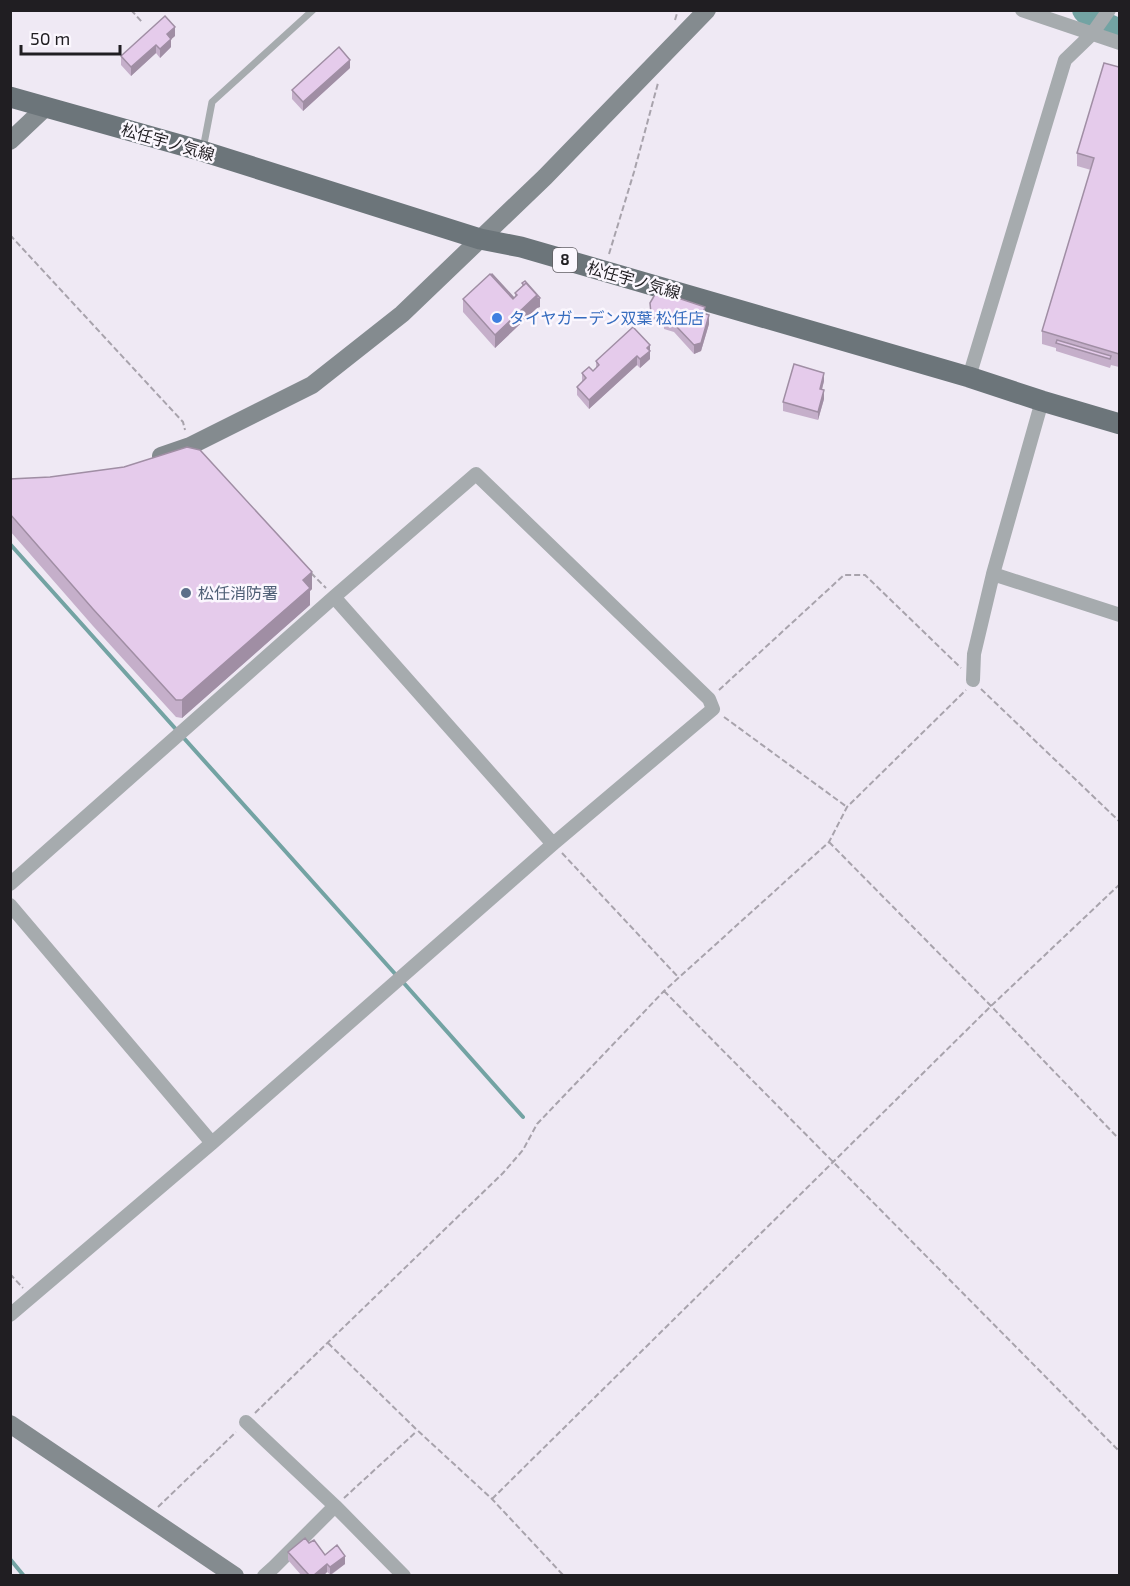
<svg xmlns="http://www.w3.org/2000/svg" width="1130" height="1586" font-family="'Exo 2','Noto Sans JP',sans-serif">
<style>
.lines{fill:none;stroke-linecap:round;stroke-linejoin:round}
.stream{stroke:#73a3a3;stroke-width:4}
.river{stroke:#73a3a3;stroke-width:24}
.path{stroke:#a8a3ac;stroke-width:2;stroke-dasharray:6 3;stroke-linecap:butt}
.lane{stroke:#a6abae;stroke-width:7}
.street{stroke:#a6abae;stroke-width:14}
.secondary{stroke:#848b8f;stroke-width:18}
.primary{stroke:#6c757a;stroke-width:21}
.wall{fill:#c5afca}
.shaded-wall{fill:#a08ea4}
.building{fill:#e5cbeb;stroke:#a08ea4;stroke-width:1.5}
.shop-dot{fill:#3f7fe0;stroke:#fbf7fe;stroke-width:2}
.service-dot{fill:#5c6f8a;stroke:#fbf7fe;stroke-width:2}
.labels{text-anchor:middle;stroke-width:5;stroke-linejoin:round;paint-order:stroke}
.shield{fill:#fbf7fe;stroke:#625f64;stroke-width:1.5}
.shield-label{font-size:15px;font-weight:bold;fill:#201e22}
.street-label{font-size:16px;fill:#201e22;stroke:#fbf7fe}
.shop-label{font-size:16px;fill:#366cbe;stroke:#fbf7fe;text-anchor:start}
.service-label{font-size:16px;fill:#4e5e75;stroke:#fbf7fe;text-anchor:start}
</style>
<rect width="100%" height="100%" fill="#efe9f4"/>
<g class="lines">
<path class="stream" d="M10,544L397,976
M402,981L523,1117
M10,1559L24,1576"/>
<path class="river" d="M1084,10L1091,18L1120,31"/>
<path class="path" d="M131,10L142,22
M675,20L678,10
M10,235L183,422L185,430
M609,254L634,172L658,83
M311,573L326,588
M981,689L1120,822
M719,690L844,575H865L961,668
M724,717L847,807
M829,842L991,1006L1120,1140
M562,853L679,978
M664,991L1120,1452
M10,1274L23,1288
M328,1343L417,1430L492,1499L564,1576
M255,1413L503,1173L523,1150L537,1124L664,991L829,842L847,807L966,690
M344,1498L417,1431
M492,1499L991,1006L1120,884
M158,1507L236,1432"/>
<path class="lane" d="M203,149L212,102L313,10"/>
<path class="street" d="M1022,10L1120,43
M969,377L1065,60L1092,34L1109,10
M993,574L1120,615
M334,597L553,844
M973,680L974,654L993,574L1042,401
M10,884L334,597L476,474L709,699L713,709L553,844L212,1143L10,1315
M10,905L212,1143
M246,1422L335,1506L404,1576
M264,1576L274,1567L335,1506"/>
<path class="secondary" d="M10,141L46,107
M161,456L190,446L312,385L402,314L545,177L707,10
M10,1424L235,1576"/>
<path class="primary" d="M10,97L202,151L480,239L521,247L969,377L1042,401L1120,424"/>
</g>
<path class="wall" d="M175,36L171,39V47L160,58L156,53L131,76L121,65V56Z
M1119,67V367L1111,365L1110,368L1056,351V348L1042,344V331L1091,170L1077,166V153Z
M350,68L303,111L292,99V90Z
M522,283L540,298V307L537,308L495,348L463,312V299L514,298L515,297V293L522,286Z
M650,303L705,314L709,324L701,351L694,354L674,332L664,329V325L651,321Z
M650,345V359L640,368L637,365L589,409L577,395V387L582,382V373L593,371L596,369V361Z
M824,381L822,389L824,399L818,420L783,411V402Z
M124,467L312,589L310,591V605L182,718L176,717L93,626L10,531V479L50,477Z
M309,1543L325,1555L345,1564L331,1575L327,1572L324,1575H301L288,1560V1552Z"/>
<path class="shaded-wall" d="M175,27V36L167,43V34Z
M171,39V47L160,58V49Z
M156,45V53L131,76V67Z
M350,60V68L303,111V102Z
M537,295V308L495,348V335Z
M540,298V307L537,308V299Z
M709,315V324L701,351L694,354V345Z
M650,345V359L640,368V359L647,348Z
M637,356V365L589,409V400Z
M824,373V381L820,397V389Z
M824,390V399L818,420V412Z
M312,572V589L310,591V605L182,718V700L303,580Z
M345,1556V1564L330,1575V1567Z
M327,1564V1572L324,1575H314Z"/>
<path class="building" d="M165,16L175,27L167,34L171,39L160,49L156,45L131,67L121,56Z
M339,47L350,60L303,102L292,90Z
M1104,63L1119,67V354L1042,331L1094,158L1077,153Z
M490,274L513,299L517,295L515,293L526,283L537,295L495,335L463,299Z
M492,274L514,298L513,299L491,275Z
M525,281L540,298L537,299V295L526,283L524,285L522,283Z
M657,291L705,307L703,313L709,315L701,343L694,345L674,324L664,321L665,317L651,313L650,303Z
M633,327L650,345L647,348L650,351L640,359L637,356L589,400L577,387L586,378L582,373L589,367L593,371L599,365L596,361Z
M1057,340L1111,356L1110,359L1056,343Z
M794,364L824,373L820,389L824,390L818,412L783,402Z
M187,447L200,450L312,572L303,580L310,588L182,700H176L93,609L10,514V479L50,477L124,467Z
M305,1538L309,1543L314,1540L325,1555L337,1545L345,1556L330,1567L327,1564L314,1575H309L288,1552Z"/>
<circle class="shop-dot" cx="497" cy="318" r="6"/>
<circle class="service-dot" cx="186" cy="593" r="6"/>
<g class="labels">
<rect class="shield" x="553" y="248" width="24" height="24" rx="4.5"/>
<g class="shield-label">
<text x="565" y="265">8</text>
</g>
<g class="street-label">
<text transform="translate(168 142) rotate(16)" y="6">松任宇ノ気線</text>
<text transform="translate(634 280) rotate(16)" y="6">松任宇ノ気線</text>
</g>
<g class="shop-label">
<text x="509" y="324">タイヤガーデン双葉 松任店</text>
</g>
<g class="service-label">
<text x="198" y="599">松任消防署</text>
</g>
</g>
<rect width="1130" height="1586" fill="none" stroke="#201e22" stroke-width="24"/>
<path d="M21 45v9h99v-9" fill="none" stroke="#201e22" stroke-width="3"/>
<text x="30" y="45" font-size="18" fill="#201e22" stroke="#fbf7fe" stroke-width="4.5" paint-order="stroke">50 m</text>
</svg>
